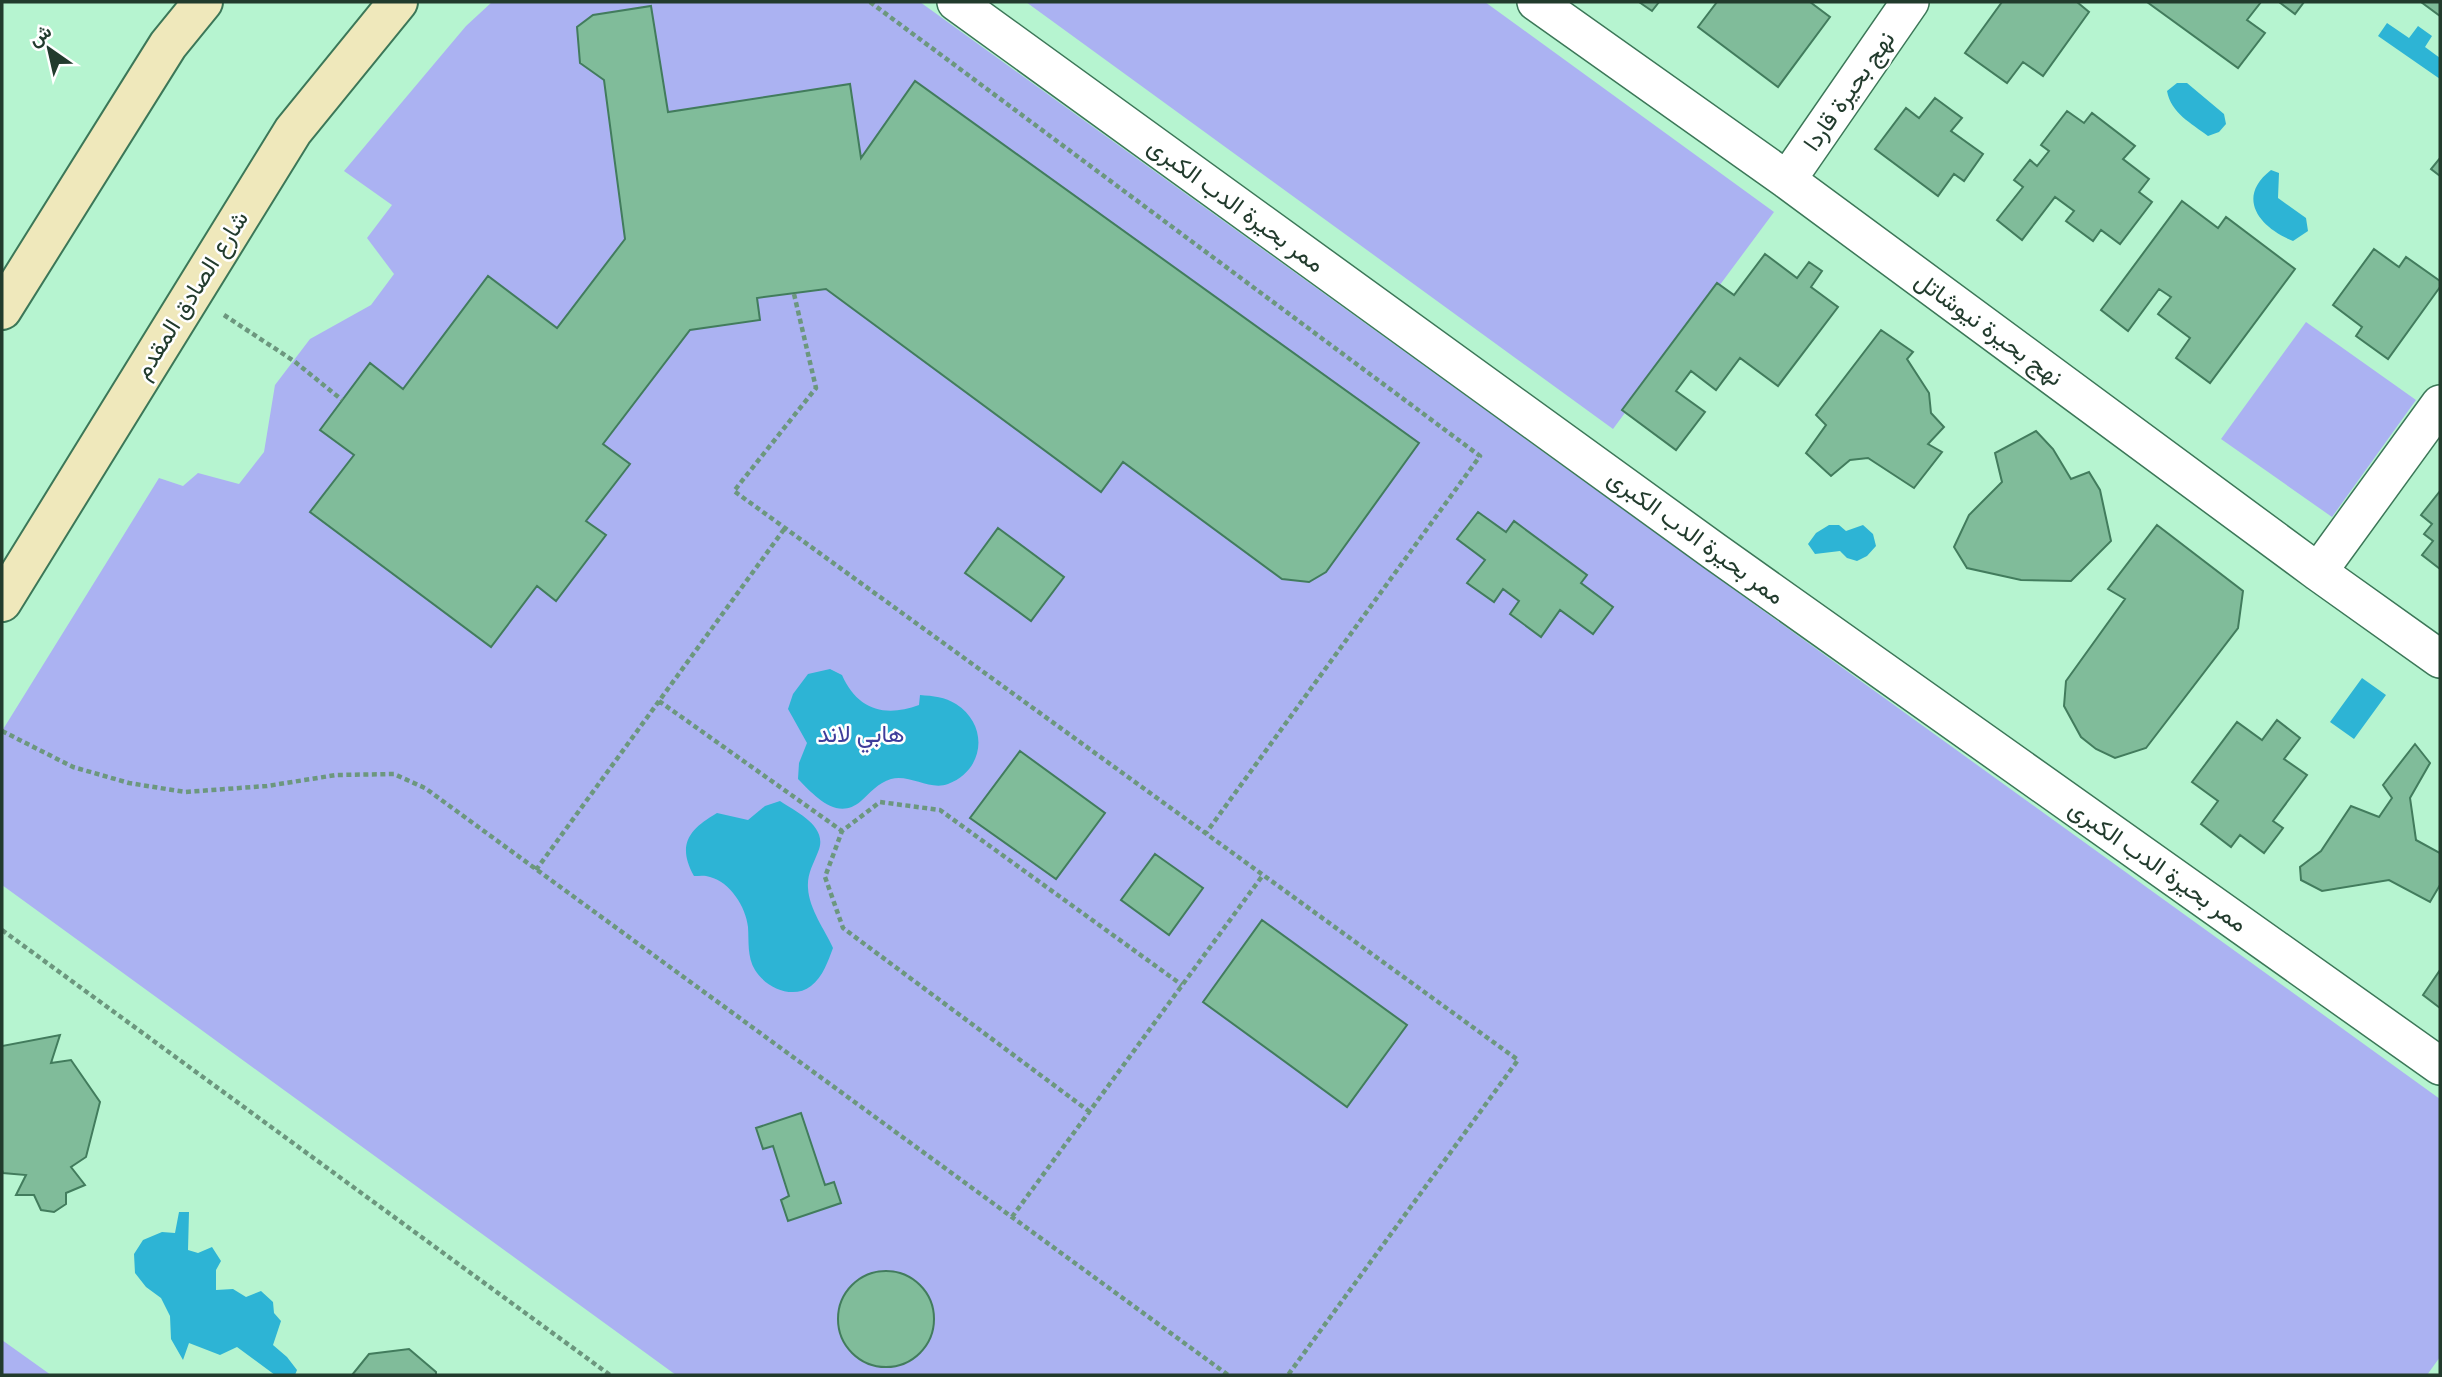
<svg xmlns="http://www.w3.org/2000/svg" width="2442" height="1377" font-family="'Golos Text',Vazirmatn,sans-serif">
<style>
.green{fill:#abb2f2}
.water{fill:#2db4d5}
.building{fill:#80bc9a;stroke:#427c5d;stroke-width:2}
.lines{fill:none;stroke-linecap:round;stroke-linejoin:round}
.street-casing{stroke:#3c7758;stroke-width:40}
.secondary-casing{stroke:#3c7758;stroke-width:42}
.path{stroke:#6c977e;stroke-width:4.5;stroke-dasharray:5 3.5;stroke-linecap:butt}
.street{stroke:#fff;stroke-width:37}
.secondary{stroke:#efe8bb;stroke-width:38}
.labels{text-anchor:middle;stroke-width:5;stroke-linejoin:round;paint-order:stroke}
.street-label{font-size:24px;fill:#223b2d;stroke:#fff}
.park-label{font-size:24px;fill:#3f3d9b;stroke:#fff}
</style>
<rect width="100%" height="100%" fill="#b6f4d0"/>
<path class="green" d="M492,2H920L2440,1099V1357L2427,1375H676L2,885V731L159,478L183,486L198,473L239,484L264,452L275,385L310,339L371,305L394,274L367,238L392,205L344,171L466,26Z
M1026,2H1485L1774,212L1613,429Z
M2306,322L2416,400L2332,517L2221,439Z
M2,1340L51,1375H2Z"/>
<path class="water" d="M2387,23L2409,38L2418,26L2432,36L2425,47L2440,58V79L2378,36Z
M2177,83H2187L2224,114L2226,124L2219,132L2208,136C2191,123 2171,113 2167,91Z
M2271,170L2279,173L2278,198L2306,218L2308,231L2293,241C2260,228 2235,198 2271,170Z
M1829,525H1839L1846,531L1863,525L1873,534L1876,546L1867,556L1857,561L1847,558L1840,551L1815,554L1808,544L1816,533Z
M830,669L842,675C857,709 884,718 919,705L920,695C933,696 945,697 956,704C989,725 985,770 948,784C930,791 910,774 891,779C878,783 870,793 861,801C837,822 814,795 798,779L799,763L807,743L788,709L793,694L808,674Z
M2362,678L2386,695L2354,739L2330,722Z
M780,801C798,813 829,827 818,852C813,865 807,874 808,888C809,909 825,930 833,948C828,961 823,977 811,986C793,1000 766,988 755,970C747,957 749,941 748,927C746,907 730,882 710,877C705,875 699,876 694,876C677,845 688,830 717,813L748,820L765,806Z
M179,1212H189L188,1250L198,1253L212,1247L221,1261L216,1270V1290L233,1289L246,1297L261,1291L273,1302L274,1313L281,1321L273,1345L287,1357L297,1370L295,1375H275L237,1347L220,1355L189,1343L183,1360L171,1339L170,1316L161,1298L146,1287L135,1273L134,1254L143,1240L162,1232L175,1233Z"/>
<path class="building" d="M1639,2H1659L1652,11Z
M1717,2H1810L1830,17L1778,87L1698,27Z
M2002,2H2077L2089,12L2043,76L2023,62L2007,83L1965,53Z
M2147,2H2261L2247,20L2265,33L2238,68Z
M2279,2H2304L2295,14Z
M2421,2H2440V16Z
M651,6L668,112L850,84L861,158L915,81L1419,443L1326,572L1309,582L1282,579L1123,462L1101,492L826,289L757,298L760,320L690,330L603,444L630,464L586,521L606,535L556,601L537,586L491,647L310,512L354,455L320,430L370,363L403,389L488,276L557,328L625,239L604,80L580,63L577,27L593,15Z
M1935,98L1962,118L1951,131L1983,154L1964,181L1954,174L1938,196L1875,149L1906,108L1919,118Z
M2067,111L2084,123L2092,113L2135,146L2123,159L2149,179L2139,192L2152,202L2120,244L2101,230L2093,241L2066,221L2074,211L2055,197L2022,240L1997,220L2023,187L2014,180L2030,160L2037,166L2049,151L2041,145Z
M2440,158V176L2431,169Z
M2182,201L2218,228L2226,217L2295,269L2210,383L2176,358L2190,338L2158,314L2171,297L2159,289L2128,331L2101,310Z
M2374,249L2399,267L2406,257L2440,281V287L2388,359L2356,336L2362,327L2333,305Z
M1765,254L1797,278L1809,262L1822,271L1811,287L1838,307L1778,386L1740,358L1716,390L1691,371L1676,391L1705,412L1676,450L1622,410L1717,283L1734,295Z
M1881,330L1913,352L1907,359L1929,393L1931,413L1944,427L1928,444L1942,452L1914,488L1868,458L1850,460L1831,476L1806,453L1826,425L1816,415Z
M2036,431L2053,449L2071,479L2089,472L2100,490L2111,541L2071,581L2021,580L1967,568L1954,547L1969,515L2002,482L1995,453Z
M2440,491V569L2422,555L2433,541L2424,534L2432,524L2421,515Z
M1478,512L1506,532L1514,521L1587,575L1581,583L1613,607L1593,634L1560,610L1541,637L1510,614L1519,601L1503,589L1494,602L1467,583L1485,560L1457,539Z
M2157,525L2243,591L2238,628L2146,748L2115,758L2096,749L2081,737L2064,706L2066,681L2125,599L2108,589Z
M998,528L1064,577L1031,621L965,573Z
M2277,720L2300,738L2284,759L2307,775L2273,821L2283,828L2264,853L2240,835L2231,847L2201,824L2218,801L2192,782L2237,722L2262,740Z
M2415,744L2430,763L2410,798L2416,840L2440,853V885L2430,902L2389,880L2322,891L2301,880L2300,867L2321,851L2351,806L2379,817L2392,798L2383,785Z
M1020,751L1105,813L1056,879L970,818Z
M1155,854L1203,888L1169,935L1121,900Z
M1262,920L1407,1025L1347,1107L1203,1002Z
M2440,970V1008L2423,995Z
M60,1035L51,1063L71,1060L100,1102L86,1157L71,1167L85,1185L66,1193V1204L54,1212L41,1210L34,1195H16L26,1175L3,1173L2,1170V1046Z
M801,1113L825,1185L834,1182L841,1203L788,1221L781,1200L789,1196L773,1146L763,1149L756,1128Z
M838 1319a48 48 0 1 1 96 0a48 48 0 1 1-96 0Z
M409,1349L436,1372V1375H352L369,1354Z"/>
<g class="lines">
<defs>
<path id="street" d="M956,2L1714,551L2440,1066
M1536,2L1787,180L2318,572L2440,659
M1787,180L1910,2
M2318,572L2440,404"/>
<path id="secondary" d="M2,310L168,45L203,2
M2,602L293,131L398,2"/>
</defs>
<use href="#street" class="street-casing"/>
<use href="#secondary" class="secondary-casing"/>
<path class="path" d="M870,2L1480,456L1206,833
M794,294L816,388L734,491L1518,1060L1288,1375
M224,315L294,361L342,400
M659,701L842,831
M2,731L73,767L129,783L185,792L267,786L336,775L394,774L425,788L1228,1375
M536,870L785,528
M2,930L610,1375
M1090,1112L843,928L825,877L842,831L880,802L940,810L1182,985
M1012,1217L1263,875"/>
<use href="#street" class="street"/>
<use href="#secondary" class="secondary"/>
</g>
<g class="labels">
<g class="street-label">
<text transform="translate(1849 91) rotate(-55)" y="8">نهج بحيرة قاردا</text>
<text transform="translate(1236 205) rotate(36)" y="8">ممر بحيرة الدب الكبرى</text>
<text transform="translate(191 295) rotate(-58)" y="8">شارع الصادق المقدم</text>
<text transform="translate(1989 329) rotate(36)" y="8">نهج بحيرة نيوشاتل</text>
<text transform="translate(1696 537) rotate(36)" y="8">ممر بحيرة الدب الكبرى</text>
<text transform="translate(2158 866) rotate(35)" y="8">ممر بحيرة الدب الكبرى</text>
</g>
<g class="park-label">
<text x="861" y="742">هابي لاند</text>
</g>
</g>
<rect width="2442" height="1377" fill="none" stroke="#223b2d" stroke-width="7"/>
<g transform="translate(49 49) rotate(326)" stroke="#ffffff" stroke-width="5" paint-order="stroke">
<path d="M0-5L12 26L0 18L-12 26Z" fill="#223b2d"/>
<text y="-10" font-size="19" font-weight="bold" text-anchor="middle" fill="#223b2d">ش</text>
</g>
</svg>
